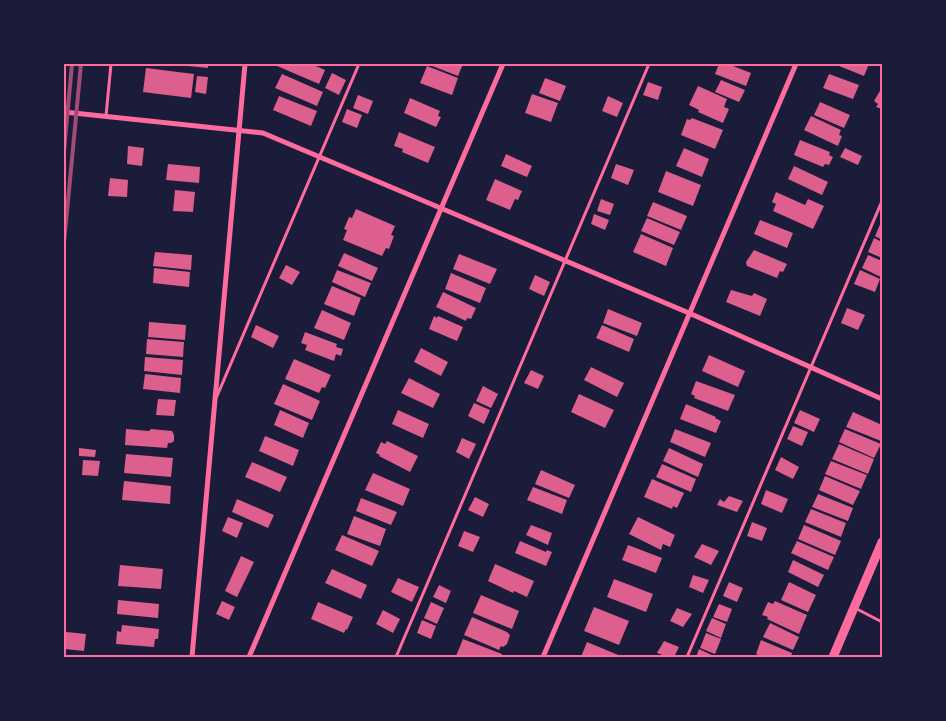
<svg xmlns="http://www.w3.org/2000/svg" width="946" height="721" font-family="Lato,sans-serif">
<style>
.building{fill:#dd5f8e}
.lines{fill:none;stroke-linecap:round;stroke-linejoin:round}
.service{stroke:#ff6b9d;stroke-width:3}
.minor{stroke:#ff6b9d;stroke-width:5}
.secondary{stroke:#ff6b9d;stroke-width:9}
.rail{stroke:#a44b75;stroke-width:4}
.neatline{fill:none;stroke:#ff6b9d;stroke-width:2}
</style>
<rect width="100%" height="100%" fill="#1b1b3a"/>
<path class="building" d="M178,64H208V68L178,65Z
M279,64H311L325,70L319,84L277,66Z
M427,64H463L458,76Z
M719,64H728L751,73L746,86L715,74Z
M834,64H869L864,76Z
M427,66L458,78L452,95L420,83Z
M146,68L194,74L191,98L143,92Z
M332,73L346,80L339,95L325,88Z
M282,74L323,92L317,106L275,88Z
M829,74L859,85L853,99L823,88Z
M197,76L208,77L206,94L195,92Z
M545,78L566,86L560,101L539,93Z
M721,80L745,90L739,102L715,92Z
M648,82L662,87L658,100L643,95Z
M698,86L727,99L724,107L729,109L723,123L698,112L699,110L689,105Z
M881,89H882V109L876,107L878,104L874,101Z
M532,94L558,103L551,122L525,113Z
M358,95L373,101L368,114L353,108Z
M279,96L317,111L311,126L273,110Z
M608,96L623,103L617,117L602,111Z
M410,98L440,111L438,116L441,117L436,127L404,113Z
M820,102L850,115L844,128L814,115Z
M347,109L362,115L357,128L342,122Z
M811,116L841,130L839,135L842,136L838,146L804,130Z
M692,118L723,130L715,149L681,135L687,119L690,120Z
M399,132L435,147L428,163L402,152L403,149L394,146Z
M800,140L830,152L829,155L833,157L829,165L825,164L823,167L794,155Z
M128,146L144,148L142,166L127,164Z
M684,148L709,159L702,177L676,166Z
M845,148L862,156L858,165L840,157Z
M506,154L532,166L527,177L501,166Z
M168,164L200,167L199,183L166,180Z
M616,164L634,170L628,185L611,178Z
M794,166L828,182L822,195L788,179Z
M666,171L701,185L693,206L658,192Z
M110,178L128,180L127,197L108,196Z
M495,179L522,191L518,200L515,199L510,210L486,200Z
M175,190L195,192L193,212L173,211Z
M776,192L805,205L808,199L824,206L813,229L773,211L776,204L772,202Z
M601,199L614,204L610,215L597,211Z
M653,202L687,216L681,230L647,216Z
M356,209L395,226L391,235L394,236L389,249L386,248L382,256L343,240L347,230L344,229L349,217L352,218Z
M594,214L609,220L605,230L591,224Z
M647,218L680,232L674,245L641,231Z
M760,220L793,233L787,248L754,234Z
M882,220V240L875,236Z
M641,234L673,248L666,266L633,252Z
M874,238L882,242V258L868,252Z
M754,250L787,264L783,272L780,271L777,278L747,266L746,262Z
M155,252L192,255L191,270L153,266Z
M344,253L378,268L372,281L338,266Z
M459,254L497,269L490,284L453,269Z
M868,255L882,261L881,277L862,268Z
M286,265L300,272L292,285L279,278Z
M154,268L190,272L189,287L153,283Z
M337,270L371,283L365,297L332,282Z
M860,270L880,279L875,292L854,284Z
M451,273L486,288L480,303L445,289Z
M535,275L550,282L544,296L529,289Z
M332,286L361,298L354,316L324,304Z
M731,290L752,296L754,293L767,299L760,316L726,302Z
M443,292L476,308L471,319L467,318L466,321L436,307Z
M847,308L865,315L858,330L841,323Z
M608,309L642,323L637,336L603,323Z
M322,310L351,323L344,340L314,328Z
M434,316L437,318L438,316L463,327L457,341L429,329Z
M149,322L186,325L185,340L148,337Z
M256,325L279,336L273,348L251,337Z
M602,325L634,339L629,352L596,338Z
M305,332L337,344L336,347L343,349L341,356L336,354L334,361L305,350L307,345L301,343Z
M147,339L184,342L183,357L146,354Z
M421,348L448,362L441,376L414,362Z
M709,355L745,371L738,387L702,371Z
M145,357L183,360L182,375L144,371Z
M294,359L331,375L325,388L322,387L319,393L285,379Z
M591,367L624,383L617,397L584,380Z
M531,370L544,376L538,389L524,383Z
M145,374L181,378L180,393L143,389Z
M409,378L440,394L433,408L401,393Z
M696,381L735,395L728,411L694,398L695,396L691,394Z
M283,384L320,401L312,420L274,404Z
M483,386L498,394L491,408L476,401Z
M579,394L614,410L605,428L571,412Z
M158,399L176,400L174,416L156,415Z
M474,403L490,410L484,424L468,416Z
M686,404L716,417L715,418L721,421L716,433L680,419Z
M280,410L309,423L303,438L274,425Z
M398,410L429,424L423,438L392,424Z
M800,410L820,419L814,432L794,423Z
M853,412L882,425L881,441L846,427Z
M793,426L808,432L802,446L787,439Z
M126,429L149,431L151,429L172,431L174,435V441L171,443H168L167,448L125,445Z
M675,429L711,443L705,457L670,442Z
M845,429L881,444L874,458L839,442Z
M265,436L299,450L293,466L259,451Z
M462,438L476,444L469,459L456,452Z
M387,441L418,456L410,472L379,456L380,455L376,453L381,442L385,444Z
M839,444L874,459L868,474L832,459Z
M79,448L96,450L95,457L79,456Z
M669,448L703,464L698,477L663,461Z
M126,454L173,458L171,477L124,473Z
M781,457L799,467L793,479L775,470Z
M83,460L100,461L98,476L82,475Z
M831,461L867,475L861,489L825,474Z
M252,462L287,477L280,492L245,477Z
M662,464L696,479L691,492L656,477Z
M541,470L575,485L569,498L535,484Z
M373,473L410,489L403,506L365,490Z
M825,476L860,491L853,505L819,490Z
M652,479L684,493L677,508L673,506L672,509L644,497Z
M124,481L171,486L170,504L122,500Z
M533,487L567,500L562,514L527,500Z
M766,490L788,499L782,513L761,504Z
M818,494L853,508L848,521L812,507Z
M729,496L743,501L737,512L717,505L720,499L724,502Z
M475,497L489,504L483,517L468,510Z
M361,498L397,512L391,525L356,511Z
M237,499L274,515L268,528L232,512Z
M811,509L846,523L841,537L805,522Z
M354,516L386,529L380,546L347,534Z
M228,517L243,523L237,538L222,531Z
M638,517L675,535L670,547L663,544L661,550L629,534Z
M752,522L767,528L762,541L747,536Z
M531,525L552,533L548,545L526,535Z
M804,525L841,541L835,555L798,539Z
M464,531L480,537L473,552L458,546Z
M342,535L379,551L372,566L335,550Z
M520,541L546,552L547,550L552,552L546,566L515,553Z
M797,541L834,557L828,570L791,553Z
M702,544L719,551L711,565L694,557Z
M628,545L662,558L656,573L622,560Z
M241,556L254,562L237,597L225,591Z
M793,560L824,575L818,587L788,572Z
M495,564L534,581L527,597L514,591L513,593L488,581Z
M120,565L163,569L161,589L118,586Z
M332,569L367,585L361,599L325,583Z
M693,575L709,580L703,593L689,587Z
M398,578L419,587L412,602L391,592Z
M614,579L653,594L646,612L607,597Z
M729,582L743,588L737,602L723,596Z
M789,582L816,595L808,612L781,600Z
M439,585L451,591L446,603L433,597Z
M481,595L519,611L512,629L473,613Z
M118,600L159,604L158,618L117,614Z
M222,601L235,607L229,620L216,614Z
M775,601L807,615L799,634L767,619L768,617L762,615L768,602L773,604Z
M318,602L353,617L347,630L346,629L344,633L311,619Z
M431,602L444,608L437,624L424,618Z
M719,604L732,609L727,622L713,617Z
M594,607L629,621L619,645L584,631Z
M677,608L692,614L683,627L670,621Z
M383,610L400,619L393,633L376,624Z
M472,617L507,632L510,635L507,644L503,647L501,646L499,650L464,635Z
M712,618L726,624L721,638L706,631Z
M422,620L436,626L431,639L417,633Z
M770,623L799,637L793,650L763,637Z
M122,625L159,629L158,639H155L154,647L116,644L117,631L121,632Z
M66,632L86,634L84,651L65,649Z
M706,633L721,639L715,654L700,648Z
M463,639L502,654L501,657L456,656Z
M761,640L792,653L791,657H764L756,654Z
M664,641L679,647L674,657H668L657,653Z
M587,642L623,657H581Z
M699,649L716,657H696Z"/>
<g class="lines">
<path class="service" d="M106,116L111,64
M217,396L359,64
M855,608L882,622
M396,657L649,64
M687,657L882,201"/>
<path class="minor" d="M64,112L263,133L689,313L882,399
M192,657L245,64
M249,657L503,64
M543,657L796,64"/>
<path class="secondary" d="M833,657L882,542"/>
<path class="rail" d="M64,151L72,64
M64,243L81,64"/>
</g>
<rect width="946" height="721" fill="none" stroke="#1b1b3a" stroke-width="130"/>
<rect x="65" y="65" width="816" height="591" class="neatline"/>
</svg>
